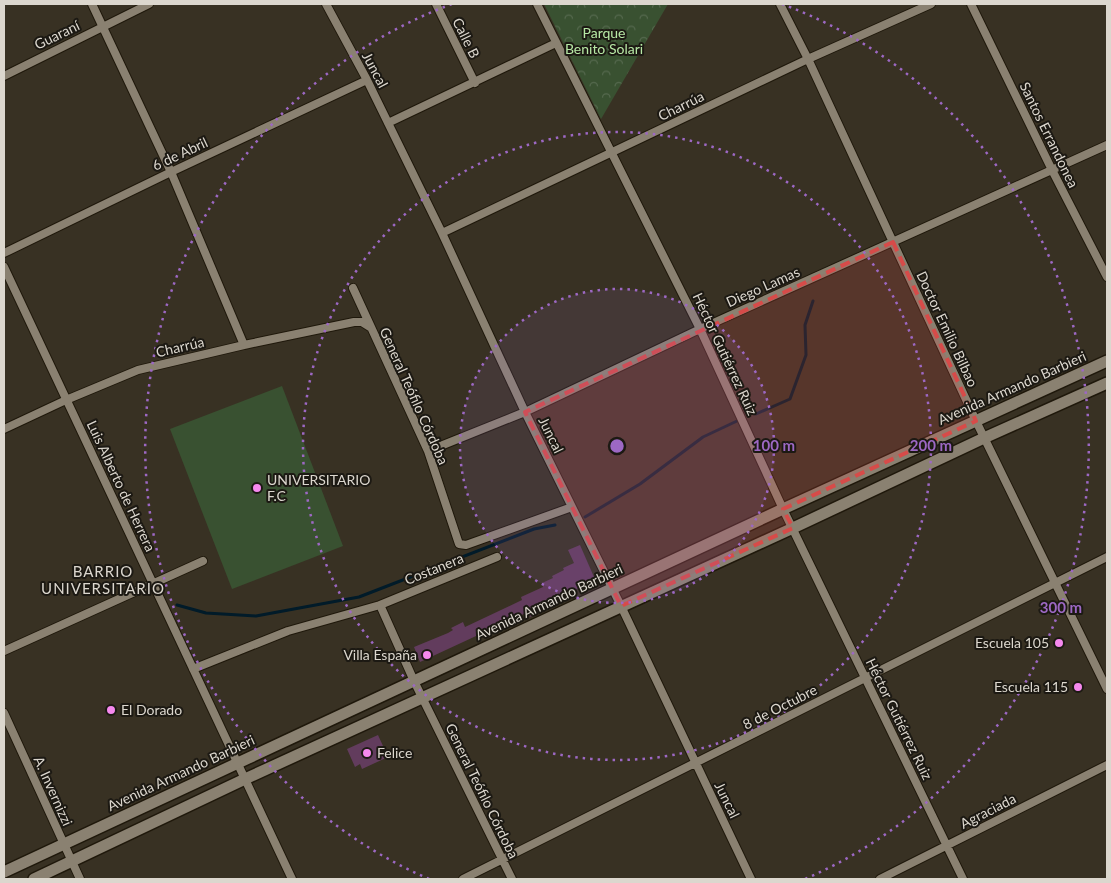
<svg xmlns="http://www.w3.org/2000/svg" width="1111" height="883" font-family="Lato,sans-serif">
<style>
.park{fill:url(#park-crowns)}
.garden{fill:#395131}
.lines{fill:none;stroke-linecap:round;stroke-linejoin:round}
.stream{stroke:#011b29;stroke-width:3}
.building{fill:#623c5d}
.street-casing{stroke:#1f180b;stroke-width:10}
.secondary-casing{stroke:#1f180b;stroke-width:14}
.street{stroke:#8a8171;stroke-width:8}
.secondary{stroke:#8a8171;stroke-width:11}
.marked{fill:#d74b49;fill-opacity:0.2;stroke:#d74b49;stroke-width:4;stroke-dasharray:10 6;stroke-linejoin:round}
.ring{fill:none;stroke:#9d68c4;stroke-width:2.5;stroke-dasharray:2.5 5}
.poi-dot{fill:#f689ee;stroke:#1c1913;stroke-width:2}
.labels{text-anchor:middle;stroke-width:4;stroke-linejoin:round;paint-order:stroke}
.park-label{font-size:14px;fill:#b7e8a5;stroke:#1c1913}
.street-label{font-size:14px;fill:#dcd7ce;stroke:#1c1913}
.poi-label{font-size:14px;fill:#dcd7ce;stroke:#1c1913;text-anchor:start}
.neighbourhood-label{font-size:15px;letter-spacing:1px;fill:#dcd7ce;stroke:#1c1913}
.centre{fill:#9d68c4;stroke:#1c1913;stroke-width:2.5}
.ring-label{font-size:15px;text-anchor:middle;font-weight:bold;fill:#9d68c4;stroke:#1c1913;stroke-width:4;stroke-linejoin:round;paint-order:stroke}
</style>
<defs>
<pattern id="park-crowns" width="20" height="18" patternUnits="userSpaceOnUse" patternTransform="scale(1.25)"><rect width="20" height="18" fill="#395131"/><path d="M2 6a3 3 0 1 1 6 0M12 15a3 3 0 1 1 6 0" fill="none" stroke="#55694e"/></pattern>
</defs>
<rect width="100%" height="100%" fill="#383123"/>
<path class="park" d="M544,4H668L601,119Z"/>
<path class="garden" d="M282,386L343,546L232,589L170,429Z"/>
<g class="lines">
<path class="stream" d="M756,414L790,399L806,355L805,325L813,301
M585,517L640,484L703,437L737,421
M177,605L206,613L256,616L359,597L534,529L555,525"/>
</g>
<path class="building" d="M580,545L594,577L593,581L550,602L551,606L530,617L528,612L420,662L414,647L448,633L453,630L451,628L463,622L465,627L522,600L521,597L543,587L542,583L553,578L552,576L564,570L563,568L574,563L568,550Z
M378,735L388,757L362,769L360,764L355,767L347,749Z"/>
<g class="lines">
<defs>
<path id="street" d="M92,4L171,172L244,345
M326,4L367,80L442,233L525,412L621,606L751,879
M436,4L475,83
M537,4L700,329L783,509L963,879
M780,4L808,59L976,421L1107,689
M971,4L1052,170L1107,277
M4,76L149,4
M388,123L556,43
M442,233L808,59L931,4
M4,253L171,172L367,80
M4,267L292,879
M353,288L428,451L459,544L466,545L572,507
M4,429L66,400L138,370L244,345L354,322H362L370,327
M428,451L525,412L700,329L1107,145
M380,605L414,681L512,879
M4,651L203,561
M193,669L288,631L380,605L497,557
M4,713L80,879
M463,879L1107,557
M880,879L1107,765"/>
<path id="secondary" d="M4,872L783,509L1107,361
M34,879L245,779L793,528L984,438L1107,383"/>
</defs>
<use href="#street" class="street-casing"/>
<use href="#secondary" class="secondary-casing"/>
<use href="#street" class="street"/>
<use href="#secondary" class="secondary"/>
</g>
<path class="marked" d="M893,242L976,421L783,509L793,528L621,606L525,412Z"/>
<circle cx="617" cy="446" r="157" fill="#9d68c4" fill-opacity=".12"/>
<g class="ring">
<circle cx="617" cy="446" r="157"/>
<circle cx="617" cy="446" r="314"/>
<path d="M429 879A472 472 0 0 1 452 4M782 4A472 472 0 0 1 805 879"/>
</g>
<g class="poi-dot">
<circle cx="257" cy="488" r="5"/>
<circle cx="1059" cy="643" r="5"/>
<circle cx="427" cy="655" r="5"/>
<circle cx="1078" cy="687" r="5"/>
<circle cx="111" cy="710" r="5"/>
<circle cx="367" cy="753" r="5"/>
</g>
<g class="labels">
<g class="park-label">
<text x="604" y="38">Parque<tspan x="604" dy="16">Benito Solari</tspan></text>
</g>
<g class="street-label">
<text transform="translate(57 35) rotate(-26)" y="5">Guaraní</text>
<text transform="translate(466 38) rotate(64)" y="5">Calle B</text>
<text transform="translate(375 70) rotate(62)" y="5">Juncal</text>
<text transform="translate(681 106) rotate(-26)" y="5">Charrúa</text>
<text transform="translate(1049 135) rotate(64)" y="5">Santos Errandonea</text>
<text transform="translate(180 154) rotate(-25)" y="5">6 de Abril</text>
<text transform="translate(763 287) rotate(-24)" y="5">Diego Lamas</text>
<text transform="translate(947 329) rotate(65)" y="5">Doctor Emilio Bilbao</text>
<text transform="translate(180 347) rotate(-13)" y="5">Charrúa</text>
<text transform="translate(725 354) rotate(65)" y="5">Héctor Gutiérrez Ruiz</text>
<text transform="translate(1012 388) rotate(-24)" y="5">Avenida Armando Barbieri</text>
<text transform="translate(414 396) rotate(66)" y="5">General Teófilo Córdoba</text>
<text transform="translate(551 435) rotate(64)" y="5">Juncal</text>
<text transform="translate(121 486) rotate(65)" y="5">Luis Alberto de Herrera</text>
<text transform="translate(434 569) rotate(-22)" y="5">Costanera</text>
<text transform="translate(549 602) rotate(-25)" y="5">Avenida Armando Barbieri</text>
<text transform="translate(780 707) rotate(-27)" y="5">8 de Octubre</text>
<text transform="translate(899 719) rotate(64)" y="5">Héctor Gutiérrez Ruiz</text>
<text transform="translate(181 773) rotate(-25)" y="5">Avenida Armando Barbieri</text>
<text transform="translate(53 791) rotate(66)" y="5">A. Invernizzi</text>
<text transform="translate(482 791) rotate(64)" y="5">General Teófilo Córdoba</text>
<text transform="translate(727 800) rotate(64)" y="5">Juncal</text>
<text transform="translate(988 811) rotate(-27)" y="5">Agraciada</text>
</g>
<g class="poi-label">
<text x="267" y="485">UNIVERSITARIO<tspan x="267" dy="16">F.C</tspan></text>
<text x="1049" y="648" text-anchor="end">Escuela 105</text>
<text x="417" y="660" text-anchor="end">Villa España</text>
<text x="1068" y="692" text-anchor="end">Escuela 115</text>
<text x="121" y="715">El Dorado</text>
<text x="377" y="758">Felice</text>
</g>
<g class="neighbourhood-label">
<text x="103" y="577">BARRIO<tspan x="103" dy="17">UNIVERSITARIO</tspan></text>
</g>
</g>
<circle cx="617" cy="446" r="8" class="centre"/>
<g class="ring-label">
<text x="774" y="451">100 m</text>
<text x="931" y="451">200 m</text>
<text x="1061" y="613">300 m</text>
</g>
<rect width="1111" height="883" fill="none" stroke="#dcd7ce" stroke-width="10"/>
</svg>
